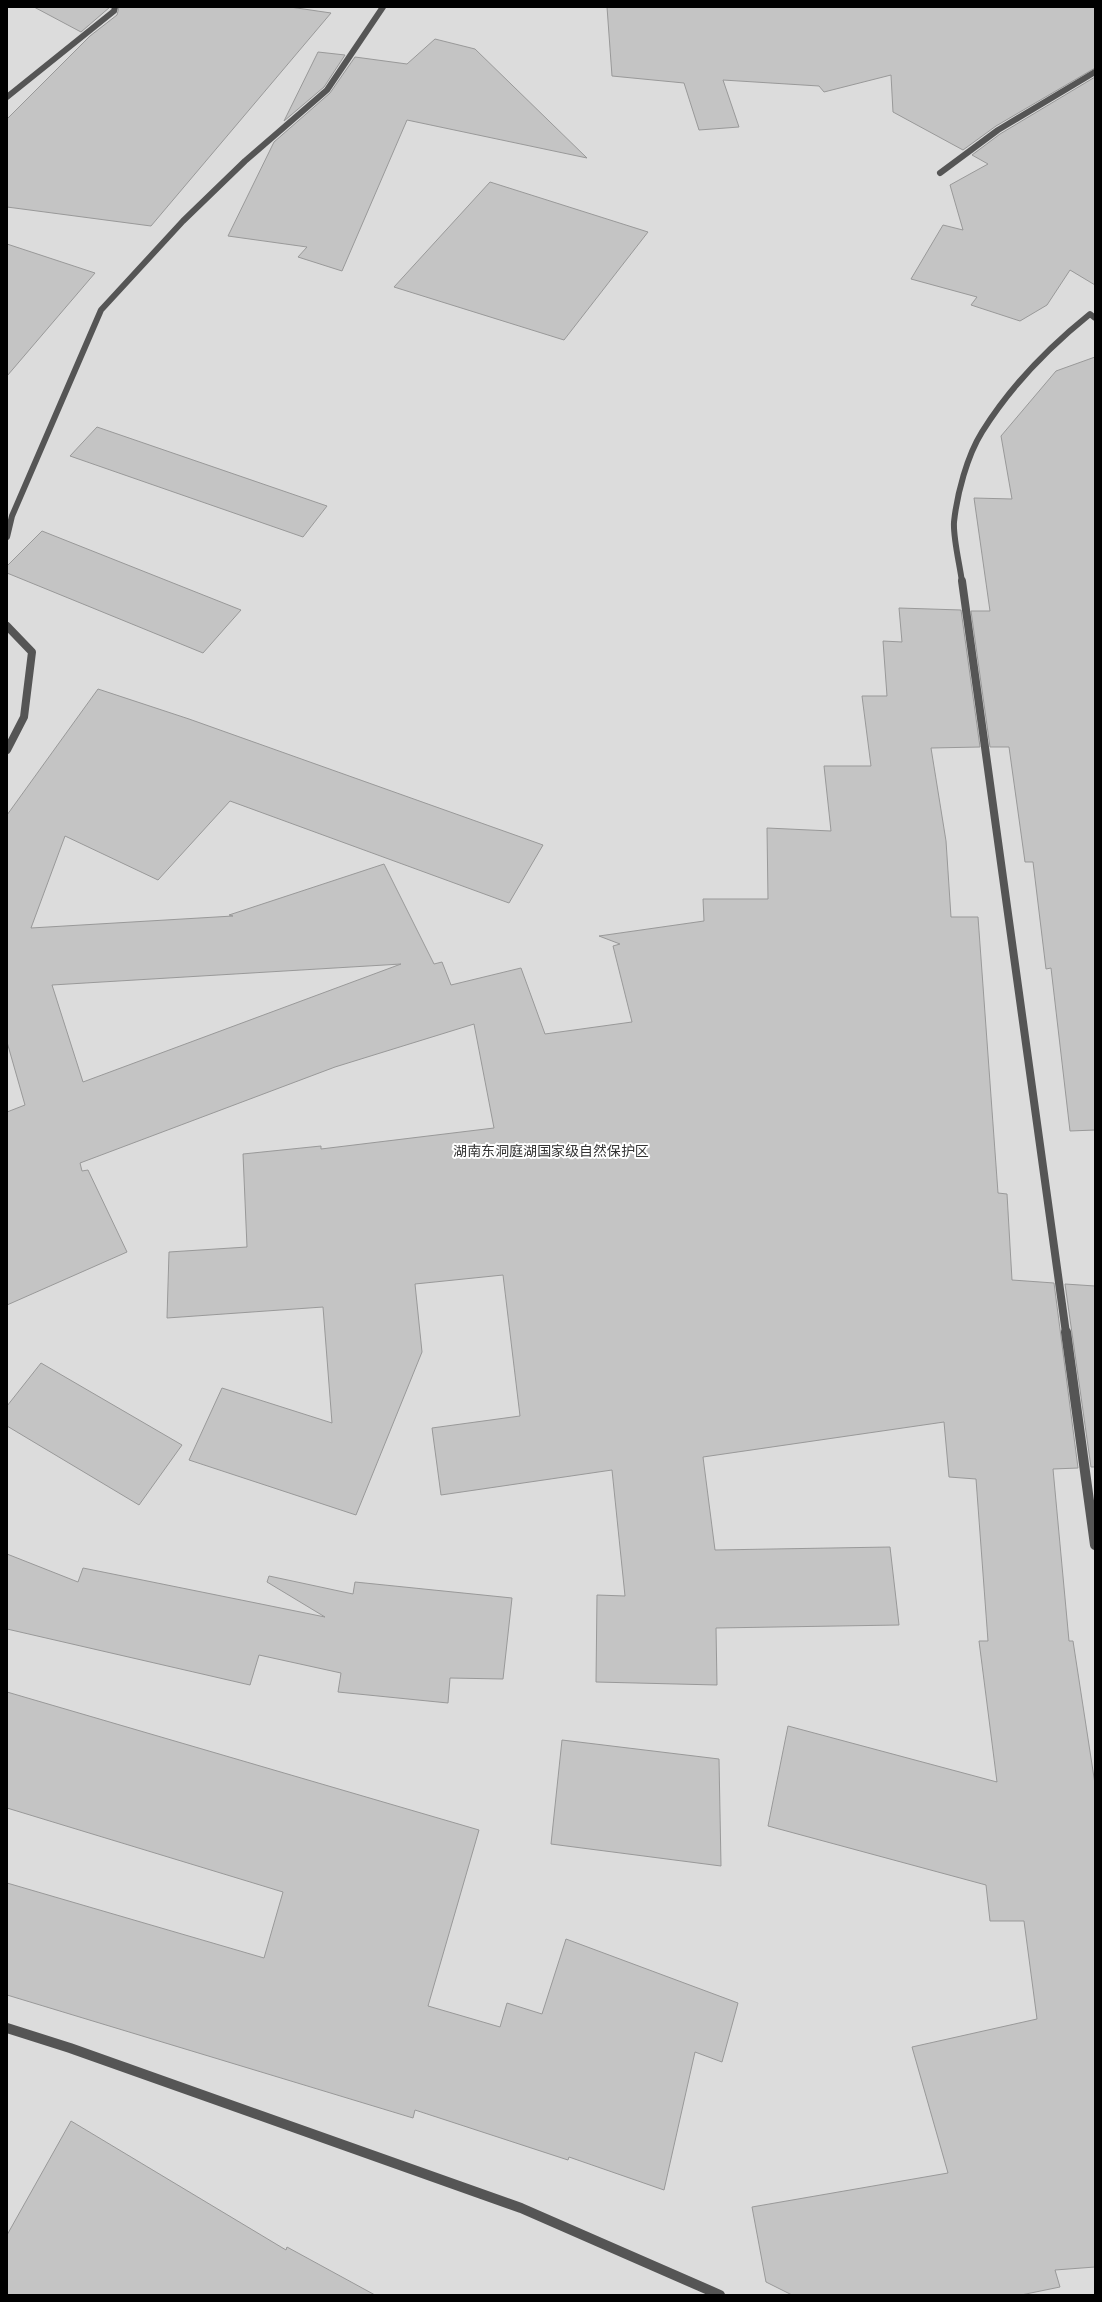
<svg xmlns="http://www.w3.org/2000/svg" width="1102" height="2302" font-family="Signika,'Noto Sans SC',sans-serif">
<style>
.green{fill:#dcdcdc}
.building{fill:#c4c4c4;stroke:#999;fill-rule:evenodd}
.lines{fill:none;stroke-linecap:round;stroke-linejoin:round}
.minor-far2{stroke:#555;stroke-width:6}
.minor-far1{stroke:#555;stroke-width:8}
.minor{stroke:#555;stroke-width:10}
.labels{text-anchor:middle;stroke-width:4;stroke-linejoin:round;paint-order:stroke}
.park-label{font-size:14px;fill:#333;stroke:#fff}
</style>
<rect width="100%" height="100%" fill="#fff"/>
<path class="green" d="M7,7H1095V2295H7Z"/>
<path class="building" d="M34,7H110L81,32Z
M119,7H290L331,13L151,226L7,207V119L90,36L117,15Z
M607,7H1095V68L996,126L963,150L893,112L891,75L824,92L819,86L723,80L739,127L699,130L684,83L612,76Z
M435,39L475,49L587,158L407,120L342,271L298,257L307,247L228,236L274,142L330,93L355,57L407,64Z
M318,52L345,55L324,87L284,121Z
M1095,77V285L1070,270L1047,305L1020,321L971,305L977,297L911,279L943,225L963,230L950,185L988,164L972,155L1000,134Z
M490,182L648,232L564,340L394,287Z
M7,244L95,273L7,376Z
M1095,357V1130L1070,1131L1051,968L1046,969L1033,862H1025L1009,747H990L971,611H990L974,498L1012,499L1001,436L1056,371Z
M97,427L327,506L303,537L70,456Z
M42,531L241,610L203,653L7,573V566Z
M899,608L961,610L980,747L931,748L946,841L951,917H978L998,1193L1007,1194L1012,1280L1054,1283L1078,1468L1053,1469L1069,1641H1073L1095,1784V2267L1055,2270L1060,2287L1021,2295H792L766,2282L752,2207L948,2173L912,2047L1037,2019L1024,1921H990L986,1885L768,1826L788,1726L997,1782L979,1641H988L976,1479L949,1477L944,1422L703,1457L715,1550L890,1547L899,1625L716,1628L717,1685L596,1682L597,1595L625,1596L612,1470L441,1495L432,1428L520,1416L503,1275L415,1284L422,1352L356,1515L189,1460L222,1388L332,1423L323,1307L167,1318L169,1252L247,1247L243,1154L321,1146V1149L494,1128L474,1024L335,1067L80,1163L82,1171L88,1170L127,1252L7,1305V1112L25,1105L7,1042V815L98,689L189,719L543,845L509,903L230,801L158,880L65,836L31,928L233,916L229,915L384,864L434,964L442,962L451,985L521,968L545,1034L632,1022L613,946L620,944L599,936L704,921L703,899H768L767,828L831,831L824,766H871L862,696H887L883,641L902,642ZM401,964L83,1082L52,985Z
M1065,1284L1095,1286V1467H1091Z
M41,1363L182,1445L139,1505L7,1426V1406Z
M7,1554L78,1582L83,1568L325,1617L267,1582L269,1576L353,1594L355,1582L512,1598L503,1679L450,1678L448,1703L338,1692L341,1673L259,1655L250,1685L7,1629Z
M7,1692L479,1830L428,2006L500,2027L507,2003L542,2014L566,1939L738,2003L722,2062L695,2052L664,2190L569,2157L568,2160L415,2110L413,2118L7,1995V1883L264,1958L283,1892L7,1808Z
M562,1740L719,1759L721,1866L551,1844Z
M71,2121L286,2250L287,2247L375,2295H7V2235Z"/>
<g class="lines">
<path class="minor-far2" d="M7,97L114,11L115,7
M940,173L998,130L1095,72
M7,537L12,516L101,310L183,221L245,161L327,90L383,7
M962,582C960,565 953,539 954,522C957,494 967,456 982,432C1010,387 1049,347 1090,314L1095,318"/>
<path class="minor-far1" d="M962,581L1066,1333
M7,626L32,652L24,717L7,750"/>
<path class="minor" d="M1066,1332L1095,1545
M7,2028L70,2048L521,2208L720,2295"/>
</g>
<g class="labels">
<g class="park-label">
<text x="551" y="1156">湖南东洞庭湖国家级自然保护区</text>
</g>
</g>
<rect width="1102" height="2302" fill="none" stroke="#000000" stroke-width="16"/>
</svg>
